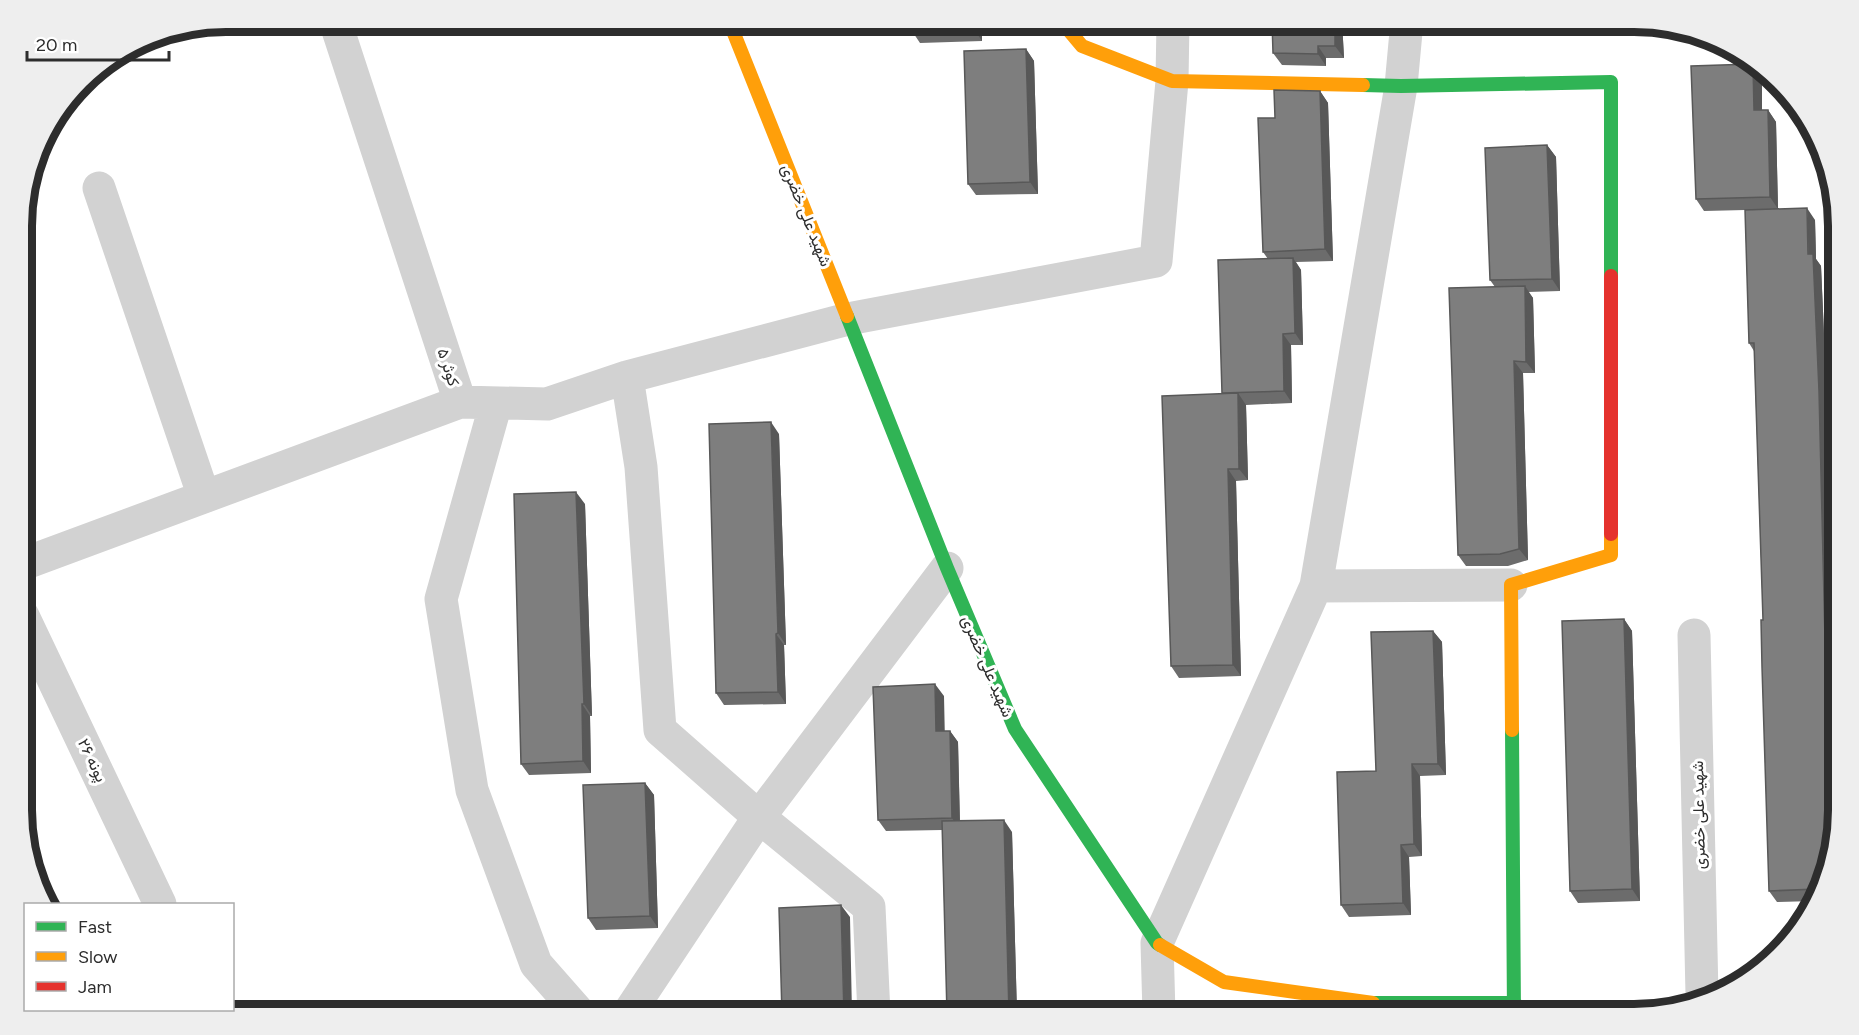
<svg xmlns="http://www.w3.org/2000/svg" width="1859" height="1035" font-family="Figtree,Vazirmatn,sans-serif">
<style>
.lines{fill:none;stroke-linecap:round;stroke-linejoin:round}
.street{stroke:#d2d2d2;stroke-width:33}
.fast{stroke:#30b455;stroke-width:14}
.slow{stroke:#ff9f0a;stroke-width:14}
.jam{stroke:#e5322d;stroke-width:14}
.wall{fill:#6c6c6c}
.shaded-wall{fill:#585858}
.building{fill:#7e7e7e;stroke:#585858;stroke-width:1.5}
.labels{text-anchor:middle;stroke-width:6;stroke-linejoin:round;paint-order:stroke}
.street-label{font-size:16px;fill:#2d2d2d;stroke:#fff}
.rim{fill:none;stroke:#2d2d2d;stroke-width:8}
</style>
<rect width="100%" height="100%" fill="#fff"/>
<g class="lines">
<path class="street" d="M335,21L460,402L547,404L627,377L848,319L1156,261L1172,81L1173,21
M99,188L204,497
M627,377L641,467L660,730L759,817L869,907L874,1014
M496,403L441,599L472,790L536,964L580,1014
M23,564L460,402
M1316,586L1511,585
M23,616L160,904
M1694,635L1702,995
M628,1014L759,817L947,568
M1159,1014L1157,943L1316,586L1401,86L1407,21"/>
<path class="fast" d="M1363,85L1401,86L1611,82V276
M847,316L947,568L1015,729L1157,943L1160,945
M1512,730L1514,1014
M1373,1003H1515"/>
<path class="slow" d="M729,21L847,316
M1061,21L1082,46L1172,81L1363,85
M1512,730L1511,585L1611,555V534
M1160,945L1224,982L1373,1003"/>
<path class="jam" d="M1611,276V534"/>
</g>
<path class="wall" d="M982,21V41L920,43L912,31Z
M1342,21L1344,58H1326V66L1282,65L1273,53Z
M1026,49L1034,61L1038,194L976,195L968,184Z
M1752,64L1762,76V110H1768L1776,122L1778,209L1815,220L1816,259L1821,266L1827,402L1837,823L1814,901L1777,902L1769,891L1763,620L1754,351L1749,343L1745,210L1704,211L1696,199Z
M1320,91L1328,103L1333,261L1296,262L1301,270L1303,345H1291L1292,403L1246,405L1248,480L1236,481L1241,676L1179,678L1171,666L1222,394L1268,259L1263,252L1275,118Z
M1547,145L1556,157L1560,291L1528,292L1533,298L1535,373H1523L1528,560L1508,566H1466L1458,555L1495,287L1490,280Z
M779,434L786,645H784L786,704L724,705L716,693Z
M585,504L592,716H590L591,773L529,775L521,764Z
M1624,619L1632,631L1640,901L1578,903L1570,891Z
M1433,631L1442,642L1446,775L1420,776L1422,856L1409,857L1411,915L1349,917L1341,905L1376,771Z
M944,696V731H950L958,742L960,821L1012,832L1017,1014H947L942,830L886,831L878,820Z
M645,783L654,795L658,928L596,930L588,918Z"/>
<path class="shaded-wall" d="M974,21H982V41L974,29Z
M1335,21H1342L1344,58L1335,46Z
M1318,46L1326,58V66L1318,54Z
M1026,49L1034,61L1038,194L1030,182Z
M1753,65L1762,76V122L1754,110Z
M1320,91L1328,103L1333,261L1325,249Z
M1768,110L1776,122L1778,209L1770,197Z
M1547,145L1556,157L1560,291L1552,279Z
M1807,208L1815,220L1816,259L1821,266L1827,402L1837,823L1830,847Z
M1293,258L1301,270L1303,345L1295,333Z
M1525,286L1533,298L1535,373L1526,362Z
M1283,334L1291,345L1292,403L1284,391Z
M1514,361L1523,373L1528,560L1519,549Z
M1238,393L1246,405L1248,480L1239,469Z
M771,422L779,434L786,645L778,633Z
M1228,469L1236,481L1241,676L1233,665Z
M576,492L585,504L592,716L584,704Z
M1624,619L1632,631L1640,901L1632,889Z
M1433,631L1442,642L1446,775L1438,764Z
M776,634L784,645L786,704L778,692Z
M935,684L944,696L945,743L936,731Z
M582,704L590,716L591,773L583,761Z
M950,731L958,742L960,830L952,818Z
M1412,764L1420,776L1422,856L1414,844Z
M645,783L654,795L658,928L650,916Z
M1004,820L1012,832L1017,1014H1009Z
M1401,845L1409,857L1411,915L1403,903Z
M841,905L850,917L852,1014H844Z"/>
<path class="building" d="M912,21H974V29L912,31Z
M1272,21H1335V46H1318V54L1273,53Z
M1026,49L1030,182L968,184L964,51Z
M1752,64L1753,65L1754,110H1768L1770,197L1696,199L1691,66Z
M1274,90L1320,91L1325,249L1263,252L1258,118H1275Z
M1547,145L1552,279L1490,280L1485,148Z
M1807,208L1808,254H1813L1819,391L1830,847L1817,889L1769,891L1762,667L1761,620H1763L1754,343H1749L1745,210Z
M1293,258L1295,333L1283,334L1284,391L1222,393L1218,260Z
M1525,286L1526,362L1514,361L1519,549L1500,554L1458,555L1449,288Z
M1238,393L1239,469H1228L1233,665L1171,666L1162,396Z
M771,422L778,633L776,634L778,692L716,693L709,424Z
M576,492L584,704H582L583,761L521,764L514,494Z
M1624,619L1632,889L1570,891L1562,621Z
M1433,631L1438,764H1412L1414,844L1401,845L1403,903L1341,905L1337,772L1376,771L1371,632Z
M935,684L936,731H950L952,818L878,820L873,687Z
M645,783L650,916L588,918L583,785Z
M1004,820L1009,1014H947L942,821Z
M841,905L844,1014H782L779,908Z"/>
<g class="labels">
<g class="street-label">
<text transform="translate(807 215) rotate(68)" y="6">شهید علی خضری</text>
<text transform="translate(449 367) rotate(72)" y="6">کوثر ۵</text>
<text transform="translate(988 666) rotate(67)" y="6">شهید علی خضری</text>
<text transform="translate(93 760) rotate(64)" y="6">پونه ۲۶</text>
<text transform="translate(1698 815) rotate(-91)" y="6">شهید علی خضری</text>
</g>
</g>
<path d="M0 0H1859V1035H0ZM226 32H1634A194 194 0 0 1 1828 226V810A194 194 0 0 1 1634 1004H226A194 194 0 0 1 32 810V226A194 194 0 0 1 226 32Z" fill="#eee" fill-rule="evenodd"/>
<path class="rim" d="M226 32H1634A194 194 0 0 1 1828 226V810A194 194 0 0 1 1634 1004H226A194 194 0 0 1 32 810V226A194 194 0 0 1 226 32Z"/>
<rect x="24" y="903" width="210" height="108" fill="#ffffff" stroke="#ababab" stroke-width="1.5"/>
<rect x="36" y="922" width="30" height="9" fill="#30b455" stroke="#ababab" stroke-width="1.5"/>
<text x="78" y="933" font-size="18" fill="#2d2d2d">Fast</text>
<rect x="36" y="952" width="30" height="9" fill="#ff9f0a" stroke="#ababab" stroke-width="1.5"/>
<text x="78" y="963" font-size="18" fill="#2d2d2d">Slow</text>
<rect x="36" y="982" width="30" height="9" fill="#e5322d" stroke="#ababab" stroke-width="1.5"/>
<text x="78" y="993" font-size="18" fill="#2d2d2d">Jam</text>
<path d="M27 51v9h142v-9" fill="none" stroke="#2d2d2d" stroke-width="3"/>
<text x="36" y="51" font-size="18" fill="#2d2d2d" stroke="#ffffff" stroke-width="4.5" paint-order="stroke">20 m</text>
</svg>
